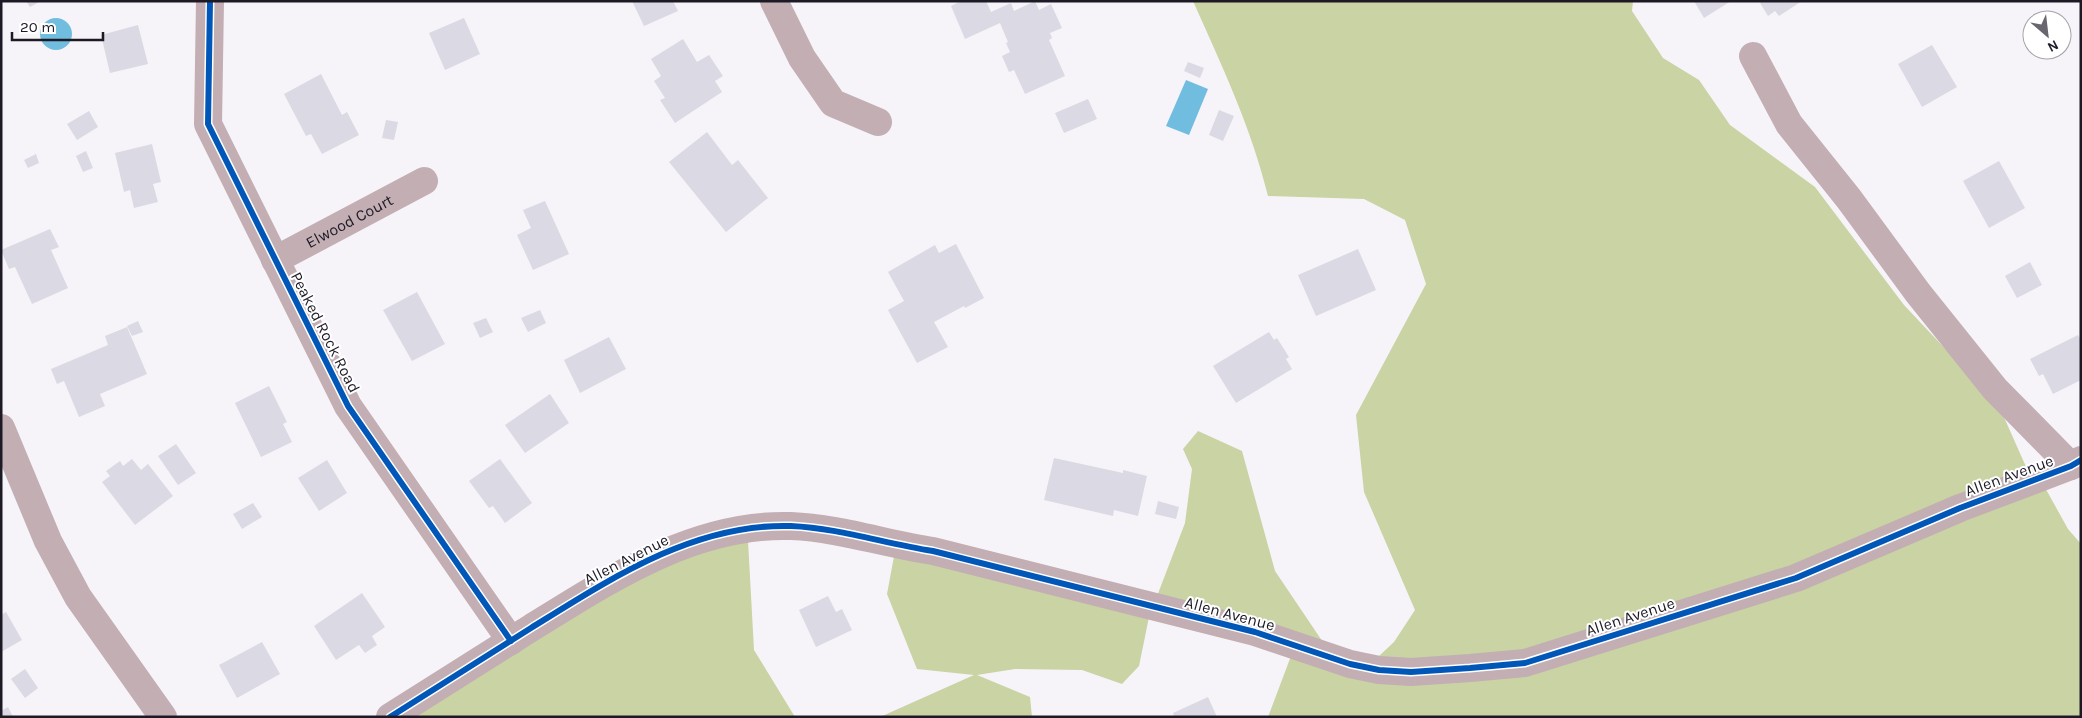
<svg xmlns="http://www.w3.org/2000/svg" width="2082" height="718" font-family="Karla,sans-serif">
<style>
.forest{fill:#c9d3a3}
.water{fill:#71bde0}
.building{fill:#dbd9e3}
.lines{fill:none;stroke-linecap:round;stroke-linejoin:round}
.street{stroke:#c2aeb3;stroke-width:28}
.cycleway-casing{stroke:#fff;stroke-width:9}
.cycleway{stroke:#0057b8;stroke-width:6}
.labels{text-anchor:middle;stroke-width:4;stroke-linejoin:round;paint-order:stroke}
.street-label{font-size:16px;fill:#1d1a26;stroke:#fff}
</style>
<rect width="100%" height="100%" fill="#f6f4f9"/>
<path class="forest" d="M1193,1H1633L1632,11L1663,58L1699,80L1730,125L1815,187L1904,305L1999,406L2031,478L2038,475L2068,529L2081,544V717H1268L1291,656L1154,604L1185,523L1192,469L1183,449L1198,431L1242,451L1275,571L1337,663L1364,670L1394,642L1415,610L1364,492L1356,415L1426,284L1405,220L1364,199L1268,196C1251,127 1222,66 1193,1Z
M748,541L754,650L795,717H395L638,568Z
M895,551L1149,617L1139,666L1122,684L1082,670L1015,669L977,675L1030,697L1032,717H880L974,675L917,669L887,594Z"/>
<path class="water" d="M40 34a16 16 0 1 1 32 0a16 16 0 1 1-32 0Z
M1186,80L1208,89L1189,135L1166,126Z"/>
<path class="building" d="M26,1H41L30,7Z
M632,1H673L678,11L644,26Z
M961,1H986L991,12L1011,3L1014,11L1035,1L1039,10L1051,4L1062,28L1050,33L1052,38L1049,40L1065,76L1025,94L1014,70L1009,72L1002,56L1010,52L1006,43L1008,42L1000,23L965,39L951,6Z
M1694,1H1731L1704,18Z
M1763,1H1802L1779,16L1775,11L1768,16L1760,3Z
M464,18L480,54L445,70L429,33Z
M138,25L148,64L110,73L101,35Z
M683,39L697,62L709,55L723,76L715,81L722,92L675,123L660,100L665,98L654,81L661,76L651,59Z
M1932,45L1957,87L1922,107L1898,64Z
M1188,62L1204,68L1200,78L1184,71Z
M321,74L342,115L347,112L359,135L322,154L311,134L306,136L284,94Z
M1088,99L1097,119L1064,133L1055,113Z
M1219,110L1234,116L1223,141L1209,135Z
M89,111L98,127L77,140L67,124Z
M386,120L398,122L394,140L382,138Z
M707,132L732,165L738,160L768,198L726,232L669,162Z
M152,144L161,182L153,184L158,202L134,208L130,190L124,192L115,153Z
M86,151L93,168L83,172L76,156Z
M36,154L39,163L28,168L24,160Z
M1999,161L2025,208L1989,228L1963,181Z
M545,201L569,254L533,270L517,235L531,228L523,210Z
M50,229L59,247L51,250L68,288L32,304L15,267L9,269L1,250Z
M956,244L984,298L965,308L964,306L934,322L948,347L917,363L888,310L904,301L888,272L935,245L939,253Z
M1358,249L1376,290L1316,316L1298,275Z
M2030,262L2042,285L2017,298L2005,276Z
M417,292L445,344L412,361L383,310Z
M540,310L546,323L528,332L521,318Z
M486,318L493,332L480,338L473,323Z
M138,321L143,332L132,336L127,326Z
M127,327L147,374L100,394L105,406L79,417L64,381L57,384L51,369L108,345L105,336Z
M1269,332L1274,340L1277,338L1289,357L1286,359L1292,369L1236,403L1213,366Z
M2078,335L2081,340V380L2053,394L2043,374L2039,376L2030,359Z
M609,337L626,369L580,393L564,360Z
M269,386L287,422L283,424L292,442L261,457L235,403Z
M550,394L569,423L525,453L505,425Z
M176,444L196,473L178,485L158,456Z
M1054,458L1123,473V470L1147,476L1138,516L1114,510L1113,516L1044,500Z
M132,459L141,470L148,464L173,496L135,525L102,482L110,476L106,471L120,461L123,466Z
M500,459L532,503L505,523L493,506L489,508L469,481Z
M327,460L347,493L319,511L298,478Z
M1158,501L1179,507L1176,519L1155,514Z
M253,503L262,517L242,529L233,514Z
M362,593L385,627L372,636L377,645L365,653L359,645L336,660L314,626Z
M828,596L836,612L842,609L852,630L816,647L799,610Z
M6,612L22,640L1,652V615Z
M262,642L280,674L237,698L219,665Z
M25,669L38,688L25,698L11,679Z
M1208,697L1217,717H1174L1173,713Z
M8,707L13,717H1V711Z"/>
<g class="lines">
<g class="street">
<path d="M210,1L208,124L348,406L511,641"/>
<path d="M774,1L802,58L833,103L878,122"/>
<path d="M1753,56L1789,124L1849,199L1918,293L1995,389L2071,466"/>
<path id="s1" d="M275,260L424,181"/>
<path d="M1,428L48,541L78,597L163,717"/>
<path d="M390,717C437,687 484,658 531,628C610,579 694,523 791,526C839,528 886,544 933,551L1255,632L1350,664L1379,670L1411,672L1470,668L1525,663L1796,578L1960,508L2071,466L2081,460"/>
</g>
<defs>
<path id="cycleway" d="M210,1L208,124L348,406L511,641
M390,717C437,687 484,658 531,628C610,579 694,523 791,526C839,528 886,544 933,551L1255,632L1350,664L1379,670L1411,672L1470,668L1525,663L1796,578L1960,508L2071,466L2081,460"/>
</defs>
<use href="#cycleway" class="cycleway-casing"/>
<use href="#cycleway" class="cycleway"/>
</g>
<g class="labels">
<g class="street-label">
<text dy="6" stroke="none"><textPath href="#s1" startOffset="84">Elwood Court</textPath></text>
<text transform="translate(326 332) rotate(63)" y="6">Peaked Rock Road</text>
<text transform="translate(2009 475) rotate(-20)" y="6">Allen Avenue</text>
<text transform="translate(626 559) rotate(-27)" y="6">Allen Avenue</text>
<text transform="translate(1230 613) rotate(15)" y="6">Allen Avenue</text>
<text transform="translate(1630 616) rotate(-18)" y="6">Allen Avenue</text>
</g>
</g>
<rect width="2082" height="718" fill="none" stroke="#1d1a26" stroke-width="5"/>
<g transform="translate(2047 35) rotate(152)"><circle r="24" fill="#ffffff" stroke="#a5a3a8"/>
<path d="M0-4L9 19L0 12L-9 19Z" fill="#696670"/>
<text y="-8" font-size="14" font-weight="bold" text-anchor="middle" fill="#1d1a26">N</text>
</g>
<path d="M12 32v8h91v-8" fill="none" stroke="#1d1a26" stroke-width="2.5"/>
<text x="20" y="32" font-size="15" fill="#1d1a26" stroke="#ffffff" stroke-width="4" paint-order="stroke">20 m</text>
</svg>
